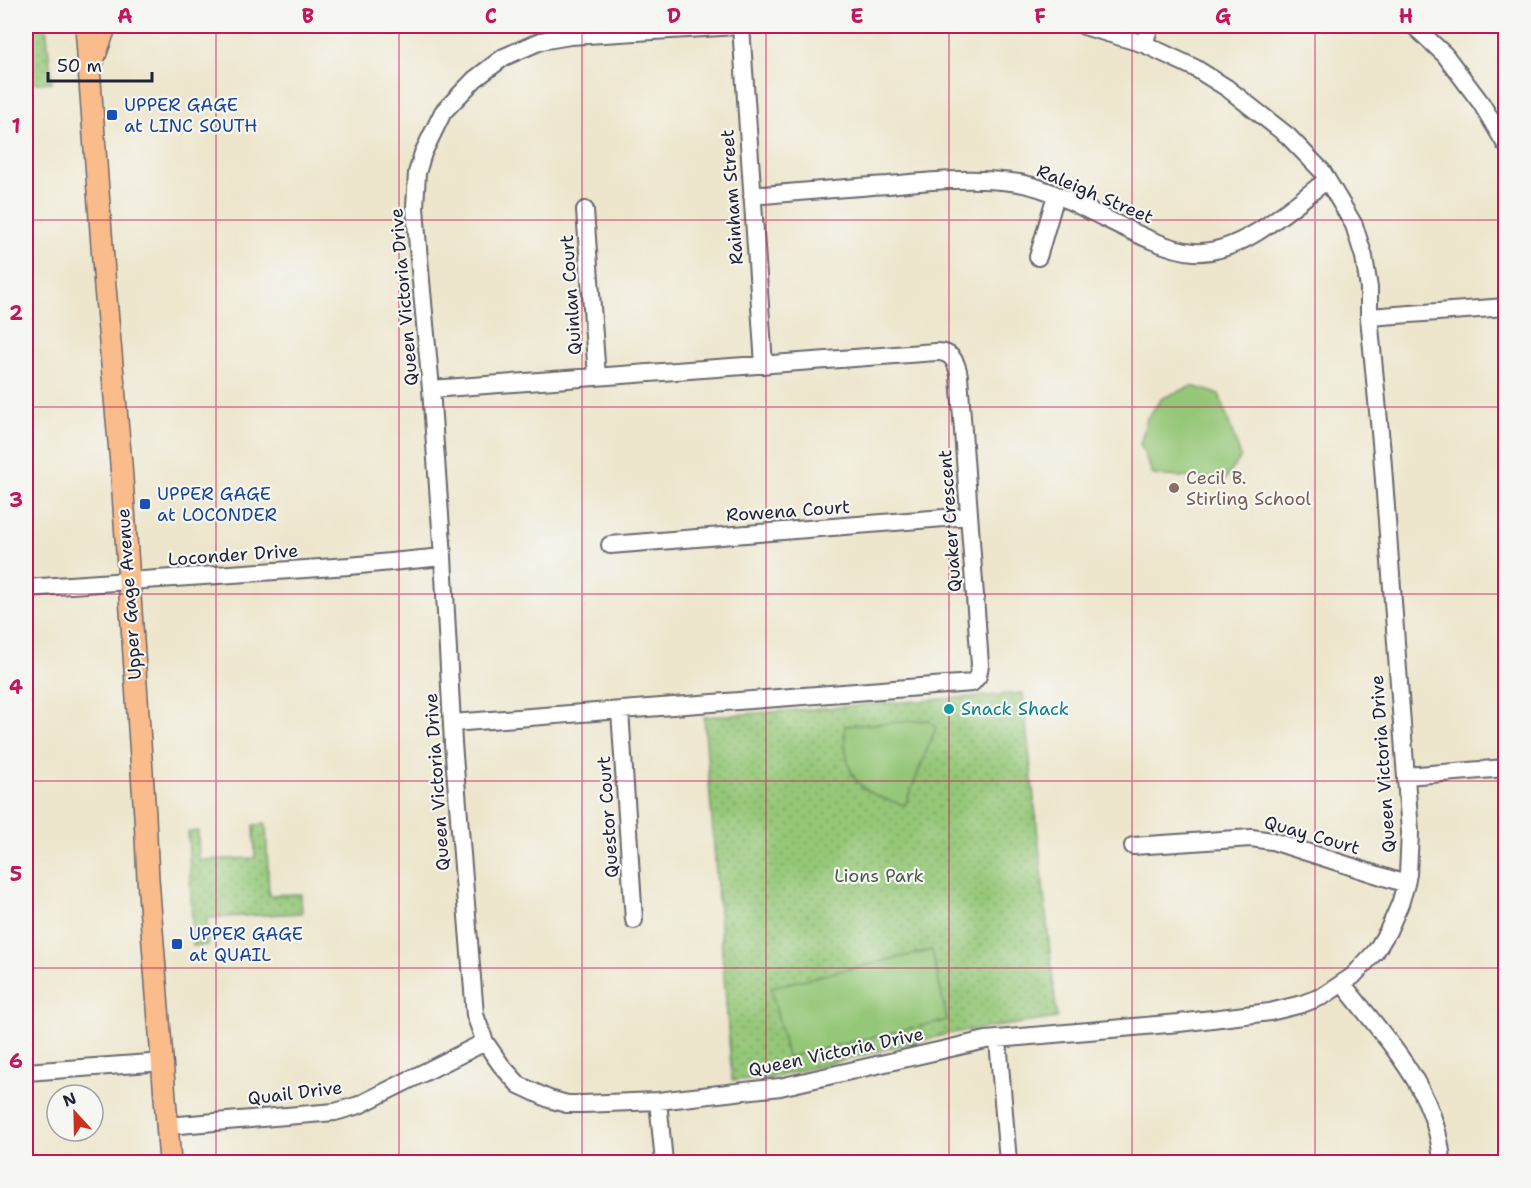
<svg xmlns="http://www.w3.org/2000/svg" width="1531" height="1188" font-family="'Shantell Sans',sans-serif">
<style>
.park{fill:url(#park-dots);stroke:#5c745a;stroke-width:1.5}
.pitch{fill:#95c778;stroke:#5c745a;stroke-width:1.5}
.lines{fill:none;stroke-linecap:round;stroke-linejoin:round}
.minor-casing{stroke:#69676e;stroke-width:20}
.major-casing{stroke:#69676e;stroke-width:24}
.highway-casing{stroke:#69676e;stroke-width:27}
.minor{stroke:#fff;stroke-width:16}
.major{stroke:#fabc8b;stroke-width:21}
.highway{stroke:#fabc8b;stroke-width:24}
.grid{fill:none;stroke:#c2185b;stroke-width:1.5;stroke-opacity:0.55}
.transit-dot{fill:#1a4fb4;stroke:#f6f6f2;stroke-width:2}
.education-dot{fill:#8d6e63;stroke:#f6f6f2;stroke-width:2}
.culture-dot{fill:#0f9aa8;stroke:#f6f6f2;stroke-width:2}
.labels{text-anchor:middle;stroke-width:4.5;stroke-linejoin:round;paint-order:stroke}
.transit-label{font-size:18px;fill:#164399;stroke:#f6f6f2;text-anchor:start}
.street-label{font-size:18px;fill:#22223b;stroke:#f6f6f2}
.education-label{font-size:18px;fill:#785e54;stroke:#f6f6f2;text-anchor:start}
.culture-label{font-size:18px;fill:#0d838f;stroke:#f6f6f2;text-anchor:start}
.park-label{font-size:18px;fill:#4a5c50;stroke:#f6f6f2}
.neatline{fill:none;stroke:#c2185b;stroke-width:2}
.grid-label{font-size:20px;text-anchor:middle;font-weight:bold;fill:#c2185b}
</style>
<defs>
<pattern id="park-dots" width="8" height="8" patternUnits="userSpaceOnUse" patternTransform="scale(1.5)"><rect width="8" height="8" fill="#95c778"/><path d="M2 2h.1M6 6h.1" fill="none" stroke="#79a164" stroke-width="1.8" stroke-linecap="round"/></pattern>
</defs>
<rect width="100%" height="100%" fill="#f6f6f2"/>
<filter id="ink" filterUnits="userSpaceOnUse"><feTurbulence type="fractalNoise" baseFrequency=".0167" numOctaves="2"/><feDisplacementMap in="SourceGraphic" scale="12" xChannelSelector="R" yChannelSelector="G"/><feConvolveMatrix kernelMatrix="1 2 1 2 8 2 1 2 1" color-interpolation-filters="sRGB"/></filter>
<filter id="wash" filterUnits="userSpaceOnUse"><feTurbulence type="fractalNoise" baseFrequency=".008" numOctaves="4" result="noise"/><feDisplacementMap in="SourceGraphic" scale="24" xChannelSelector="R" yChannelSelector="G"/><feGaussianBlur stdDeviation="1.35" result="paint"/><feColorMatrix in="noise" values="0 0 0 0 0 0 0 0 0 0 0 0 0 0 0 0 0 1.4 0 .05"/><feComposite in="paint" operator="in"/></filter>
<g filter="url(#wash)">
<rect width="100%" height="100%" fill="#ede6cc"/>
<path class="park" d="M26,26H46L52,82L26,84Z
M1023,693L1057,1018L952,1033L767,1079L732,1080L704,717Z
M266,824L269,895L301,894L302,913L207,918L208,945L193,946L188,832L198,831L199,860L255,858L254,825Z"/>
<path class="pitch" d="M1192,386L1219,394L1241,457L1225,480L1153,475L1140,444L1147,418L1162,398Z
M929,720L936,728L905,805C855,793 844,776 845,726Z
M932,950L947,1020L787,1057L771,987Z"/>
</g>
<g filter="url(#ink)">
<g class="lines">
<defs>
<path id="minor" d="M737,26L570,36L541,41L504,57L475,79L443,112L423,153L417,173L415,207L418,248L431,389L443,557L453,743L475,1015L485,1042L501,1065L519,1085L549,1099L567,1104H582L658,1101L780,1087L986,1040L1179,1023L1270,1012L1302,1004L1323,996L1353,976L1376,951L1388,931L1400,904L1406,884L1408,874L1410,832L1382,453L1369,317V288L1364,257L1354,225L1322,171L1288,136L1227,88L1195,68L1144,44L1084,26
M741,26L764,365
M1414,26L1445,55L1481,103L1506,145
M1144,44L1150,26
M752,196C797,192 843,188 888,185C929,181 971,177 1011,182C1041,185 1066,199 1092,212C1120,225 1163,250 1194,252C1241,255 1291,207 1327,180
M585,210L597,377
M1038,257L1056,195
M1369,317L1506,307
M431,389L936,352C952,351 957,363 959,376L980,665L978,676L972,683L452,723
M610,545L969,516
M26,588L349,566L443,557
M620,711L634,920
M1406,776L1506,768
M1133,846L1251,838L1272,841L1406,884
M1343,984C1386,1040 1437,1089 1442,1162
M998,1040L1008,1162
M26,1072L164,1062
M658,1101L664,1162
M167,1126L335,1112L359,1105L485,1042"/>
<path id="major" d="M86,26L105,287L121,464L145,816L148,879L170,1162"/>
<path id="highway" d="M89,68L104,26"/>
</defs>
<use href="#minor" class="minor-casing"/>
<use href="#major" class="major-casing"/>
<use href="#highway" class="highway-casing"/>
<use href="#minor" class="minor"/>
<use href="#major" class="major"/>
<use href="#highway" class="highway"/>
</g>
</g>
<path class="grid" d="M216,26V1162M399,26V1162M582,26V1162M766,26V1162M949,26V1162M1132,26V1162M1315,26V1162M26,220H1506M26,407H1506M26,594H1506M26,781H1506M26,968H1506"/>
<g class="transit-dot">
<rect x="106" y="109" width="12" height="12" rx="3"/>
<rect x="139" y="498" width="12" height="12" rx="3"/>
<rect x="171" y="938" width="12" height="12" rx="3"/>
</g>
<circle class="education-dot" cx="1174" cy="488" r="6"/>
<circle class="culture-dot" cx="949" cy="709" r="6"/>
<g class="labels">
<g class="transit-label">
<text x="124" y="111">UPPER GAGE<tspan x="124" dy="21">at LINC SOUTH</tspan></text>
<text x="157" y="500">UPPER GAGE<tspan x="157" dy="21">at LOCONDER</tspan></text>
<text x="189" y="940">UPPER GAGE<tspan x="189" dy="21">at QUAIL</tspan></text>
</g>
<g class="street-label">
<text transform="translate(1095 194) rotate(23)" y="6">Raleigh Street</text>
<text transform="translate(732 197) rotate(-94)" y="6">Rainham Street</text>
<text transform="translate(571 295) rotate(-94)" y="6">Quinlan Court</text>
<text transform="translate(404 297) rotate(-95)" y="6">Queen Victoria Drive</text>
<text transform="translate(788 511) rotate(-4)" y="6">Rowena Court</text>
<text transform="translate(950 521) rotate(-94)" y="6">Quaker Crescent</text>
<text transform="translate(233 555) rotate(-4)" y="6">Loconder Drive</text>
<text transform="translate(129 594) rotate(-94)" y="6">Upper Gage Avenue</text>
<text transform="translate(1383 764) rotate(-94)" y="6">Queen Victoria Drive</text>
<text transform="translate(437 782) rotate(-94)" y="6">Queen Victoria Drive</text>
<text transform="translate(608 817) rotate(-94)" y="6">Questor Court</text>
<text transform="translate(1312 835) rotate(16)" y="6">Quay Court</text>
<text transform="translate(836 1052) rotate(-12)" y="6">Queen Victoria Drive</text>
<text transform="translate(295 1093) rotate(-7)" y="6">Quail Drive</text>
</g>
<g class="education-label">
<text x="1186" y="484">Cecil B.<tspan x="1186" dy="21">Stirling School</tspan></text>
</g>
<g class="culture-label">
<text x="961" y="715">Snack Shack</text>
</g>
<g class="park-label">
<text x="879" y="882">Lions Park</text>
</g>
</g>
<rect width="1531" height="1188" fill="none" stroke="#f6f6f2" stroke-width="66"/>
<g transform="translate(75 1113) rotate(338)"><circle r="28" fill="#f6f6f2" stroke="#a1a1a9" stroke-width="1.5"/>
<path d="M0-4.5L10 22L0 15L-10 22Z" fill="#c8321e"/>
<text y="-9" font-size="16" font-weight="bold" text-anchor="middle" fill="#22223b">N</text>
</g>
<path d="M48 72v9h104v-9" fill="none" stroke="#22223b" stroke-width="3"/>
<text x="57" y="72" font-size="18" fill="#22223b" stroke="#f6f6f2" stroke-width="4.5" paint-order="stroke">50 m</text>
<rect x="33" y="33" width="1465" height="1122" class="neatline"/>
<g class="grid-label">
<text x="125" y="23">A</text>
<text x="308" y="23">B</text>
<text x="491" y="23">C</text>
<text x="674" y="23">D</text>
<text x="857" y="23">E</text>
<text x="1040" y="23">F</text>
<text x="1223" y="23">G</text>
<text x="1406" y="23">H</text>
<text x="16" y="133">1</text>
<text x="16" y="320">2</text>
<text x="16" y="507">3</text>
<text x="16" y="694">4</text>
<text x="16" y="881">5</text>
<text x="16" y="1068">6</text>
</g>
</svg>
